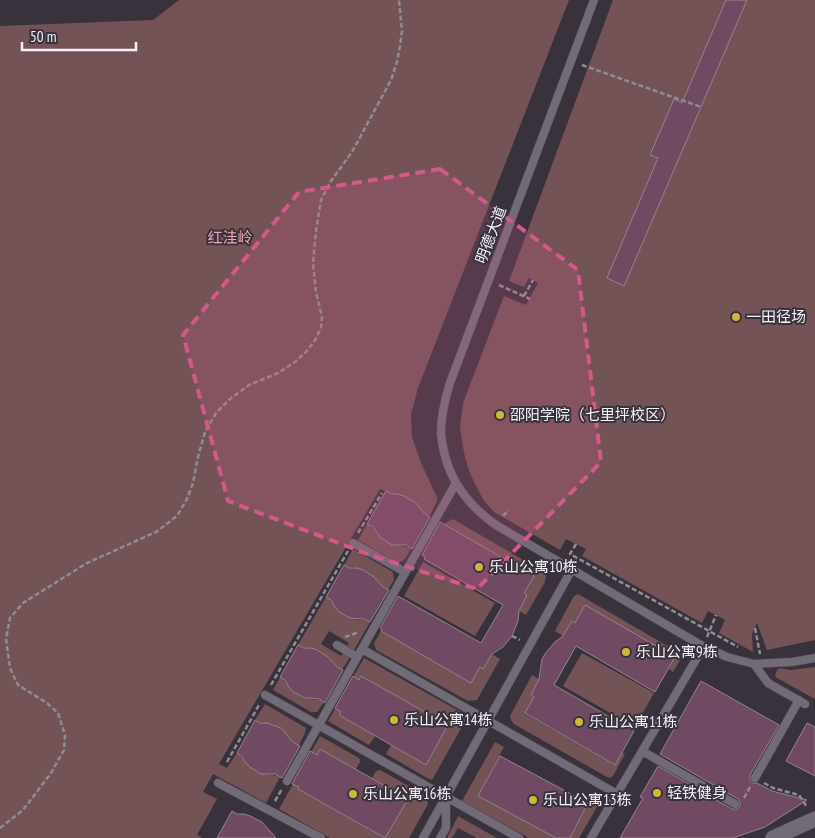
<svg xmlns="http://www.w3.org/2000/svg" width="815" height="838" font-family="'PT Sans Narrow','Noto Sans SC',sans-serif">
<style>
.green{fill:#735356}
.building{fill:#704a62;stroke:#93858d}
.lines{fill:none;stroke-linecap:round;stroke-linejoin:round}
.lane-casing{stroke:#534e57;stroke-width:9}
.street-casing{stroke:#534e57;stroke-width:16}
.path{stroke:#918b94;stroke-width:2.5;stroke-dasharray:5 2.5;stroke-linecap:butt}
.lane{stroke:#726b77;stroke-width:8}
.street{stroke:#726b77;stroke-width:15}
.marked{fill:#d2598a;fill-opacity:0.2;stroke:#d2598a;stroke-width:4;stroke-dasharray:10 6;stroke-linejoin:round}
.poi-dot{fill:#cdb938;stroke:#39323d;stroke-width:2}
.labels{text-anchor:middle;stroke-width:4;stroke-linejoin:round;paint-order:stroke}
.street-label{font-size:15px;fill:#f6f2f9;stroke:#39323d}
.park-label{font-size:15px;fill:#f3a6af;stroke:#39323d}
.poi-label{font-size:15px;fill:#f6f2f9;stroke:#39323d;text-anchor:start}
</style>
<rect width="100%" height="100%" fill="#39323d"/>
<path class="green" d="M179,0H569L418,388L411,414L412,437L421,463L437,497V501L430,516L424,513L416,503L391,494L380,489L219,764L227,768L237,753C241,755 241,757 244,761C248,766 255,771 261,773C268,776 274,774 280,777L266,803L213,774L203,792L217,799L197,835L203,838H0V26L153,20Z
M613,0H815V640L767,650L757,623L752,634L753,652L719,633L725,620L708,611L702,623L582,556L586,549L566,539L560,550L494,512L484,501L476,486L469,471L465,457L462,442L460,426L463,403L504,296L526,305L538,283L529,278L524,287L509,281Z
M453,519L544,572L546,576L545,582L526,615L519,611L527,595L524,593L533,576L444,524Z
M367,524C377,529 379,540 392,544C399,547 405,545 411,549C407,555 405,563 396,562L358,540Z
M353,549L393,572L394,580L388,590C379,585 374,576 365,571C358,567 351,568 344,565Z
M423,562L495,603L475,636L404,596Z
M578,594L683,655L673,672L669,669L675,657L586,606L575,623L572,621L563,636L555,631L574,596Z
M326,597C331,600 331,602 334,606C337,611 344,616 350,618C357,621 363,618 370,622L354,650L347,646L349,643L329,631L321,644L341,656L343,653L350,657L342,670C333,665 328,656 319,651C312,647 305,649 298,645Z
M381,631L471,683L480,667L483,669L492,654L500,659L477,700L468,701L376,650L374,643Z
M582,653L654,693L635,727L563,686Z
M364,658L468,716L432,780L427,778L386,754L391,745L426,765L448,725L361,676L339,715L375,736L369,745L367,744L328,721Z
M815,667V699L777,678L775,676L777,670L780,668L790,670Z
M532,675L539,679L531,695L534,697L525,714L614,765L622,752L625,754L613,776L610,778L607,777L514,724L511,720L510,716Z
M280,677C285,680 285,682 288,686C291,691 299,696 304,698C311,701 317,698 324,702L317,712H311L273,690Z
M265,704L306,728L305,733L299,745C289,740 285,731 274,725C267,722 261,724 255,720Z
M320,736L359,758L360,760V762L356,769L320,749L298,789L384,838H330L279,809Z
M495,742L504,747L478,796L556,838H529L462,801Z
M380,770L423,794L426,797L428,804L409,838H385L407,799L372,778L376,771Z
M593,795L601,800L579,838H570Z
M458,816L497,838H477L458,828L452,838H447Z"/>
<path class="building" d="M726,0H747L624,286L607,278L658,158L650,155L674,99L682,103Z
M386,491L391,494H397L404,496L416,503L424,513L430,517L412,549L406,545H392L381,538L373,527L367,524Z
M440,522L534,576L524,593L527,595L519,611L518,621L512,636L503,647L492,654L483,669L480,667L471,683L381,631L382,629L380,628L398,596L481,643L503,605L424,559L425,557L422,555Z
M344,565L350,568H357L363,570L374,577L383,587L389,590L370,622L364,619L350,618L339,612L334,606L331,600L326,597Z
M585,605L675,657L655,692L576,646L554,685L634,731L615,765L525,713L534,697L531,695L539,679L542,659L545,654L555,642L563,636L572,621L575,623Z
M298,645L304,648H311L317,650L328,657L337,667L343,670L325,703L319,699L305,698L293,692L288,686L286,681L280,677Z
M353,676L359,680L361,676L448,725L426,765L339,715L341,712L335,708Z
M701,681L779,725L750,775V781L753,783H757L772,791L807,800L765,827L733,838H620L643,798L640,797L658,766L732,809H737L740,806V802L738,799L660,754Z
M255,720L260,723H267L281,728L293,742L300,746L282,778L275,774H261L250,767L244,761L242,756L237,753Z
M807,723L815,727V776L786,761Z
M320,749L408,799L385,838L298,789L299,787L292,784L310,751L317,755Z
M500,756L588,803L570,838H556L478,796Z
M232,811L237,814H244L250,816L262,822L276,838H217Z"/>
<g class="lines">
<defs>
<path id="lane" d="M594,0L450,383C445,399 441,415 441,432C441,437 442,442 443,447C449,480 469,506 496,525L699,644L727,657L754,664L792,662L815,658
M353,543L405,572
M337,645L357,657
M362,649L617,794
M754,664L768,683L805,704
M265,695L519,838
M642,751L735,804
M755,778L799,700
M287,781L456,483
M218,783L321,838
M423,838L572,569
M440,838L446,828V799
M591,838L704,646"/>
<path id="street" d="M773,838L815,819"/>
</defs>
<use href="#lane" class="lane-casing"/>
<use href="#street" class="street-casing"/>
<path class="path" d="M582,65L701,107
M499,285L530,299
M524,296L533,280
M503,516L509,510
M358,533L382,493
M576,544L570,554L738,647
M755,628L760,654
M512,636L520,640
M345,637L359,632
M707,637L716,615
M271,685L348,551
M227,762L259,705
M764,783L773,788L799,795L807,807
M744,798L750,787
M275,801L282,789
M0,828L23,810L51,773L64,750L65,735L58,713L47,703L18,685L10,668L6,639L10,618L23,603L87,563L156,532L177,516L187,499L193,483L198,457L205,432L216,413L230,399L249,385L278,373L295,362L306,352L315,340L321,328L322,317L316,292L313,263L316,231L321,200L331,181L352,152L391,80L397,62L400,46L402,31L399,0"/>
<use href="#lane" class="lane"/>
<use href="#street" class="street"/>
</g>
<path class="marked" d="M440,169L578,270L601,462L477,589L370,555L228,501L183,335L299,192Z"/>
<g class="poi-dot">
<circle cx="736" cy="317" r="5"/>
<circle cx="500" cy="415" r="5"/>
<circle cx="479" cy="567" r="5"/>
<circle cx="626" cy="652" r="5"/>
<circle cx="394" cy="720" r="5"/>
<circle cx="579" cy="722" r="5"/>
<circle cx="657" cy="793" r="5"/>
<circle cx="353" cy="794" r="5"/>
<circle cx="533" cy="800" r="5"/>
</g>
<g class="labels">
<g class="street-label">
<text transform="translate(491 235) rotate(-69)" y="5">明德大道</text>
</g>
<g class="park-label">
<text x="230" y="243">红洼岭</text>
</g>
<g class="poi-label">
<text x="746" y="322">一田径场</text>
<text x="510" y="420">邵阳学院（七里坪校区）</text>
<text x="489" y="572">乐山公寓10栋</text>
<text x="636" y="657">乐山公寓9栋</text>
<text x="404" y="725">乐山公寓14栋</text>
<text x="589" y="727">乐山公寓11栋</text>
<text x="667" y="798">轻铁健身</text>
<text x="363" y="799">乐山公寓16栋</text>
<text x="543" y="805">乐山公寓13栋</text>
</g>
</g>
<path d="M22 42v8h114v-8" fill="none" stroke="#f6f2f9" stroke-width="2.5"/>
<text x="30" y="42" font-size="15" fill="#f6f2f9" stroke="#39323d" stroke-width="4" paint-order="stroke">50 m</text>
</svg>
